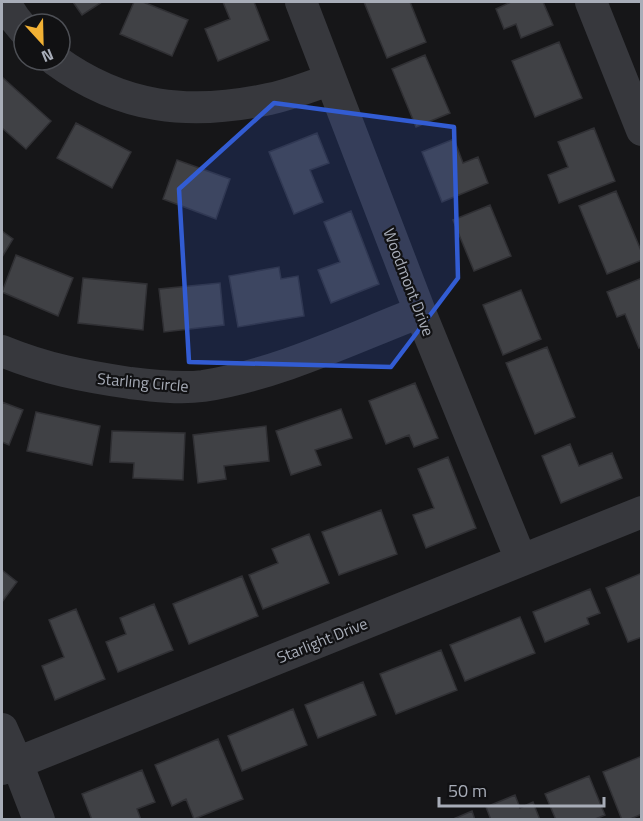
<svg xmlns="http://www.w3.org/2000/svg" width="643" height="821" font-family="'Titillium Web',sans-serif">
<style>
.building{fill:#404145;stroke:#303034;stroke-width:1.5}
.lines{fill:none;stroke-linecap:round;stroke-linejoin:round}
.minor{stroke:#37383d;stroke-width:32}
.marked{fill:#325cd3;fill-opacity:0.2;stroke:#325cd3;stroke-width:4.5;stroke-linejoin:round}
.labels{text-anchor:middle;stroke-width:4.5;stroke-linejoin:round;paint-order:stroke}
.street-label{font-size:16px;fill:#a8adb8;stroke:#111113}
</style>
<rect width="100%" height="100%" fill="#161618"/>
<path class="building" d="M73,2H102L82,15Z
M134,2H143L188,20L172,56L120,34Z
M223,2H254L269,40L218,61L205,29L230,19Z
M364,2H410L426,42L387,58Z
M508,2H543L553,25L521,38L516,24L504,29L496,9L509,3Z
M559,42L582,98L535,117L512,61Z
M425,55L450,113L416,127L392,69Z
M2,77L51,121L26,149L2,128Z
M76,123L131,152L112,188L57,158Z
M594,128L615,181L559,203L548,175L568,167L558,142Z
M317,133L329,163L310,170L323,202L294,214L269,152Z
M454,139L463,163L478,157L488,183L442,202L422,152Z
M177,160L230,179L216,219L163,199Z
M616,191L642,253V260L607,274L579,206Z
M490,205L511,256L474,271L453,220Z
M351,211L379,284L331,303L318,270L340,262L324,222Z
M2,231L13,239L2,257Z
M16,255L73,278L58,316L2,292Z
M279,267L281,279L298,276L304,316L238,327L229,276Z
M83,278L147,284L143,330L78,323Z
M642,278V347L639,348L625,314L617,317L607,292Z
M220,283L224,325L164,332L159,289Z
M521,290L541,339L503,355L483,305Z
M547,347L575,417L535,434L506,363Z
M415,383L438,438L414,447L409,435L386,444L369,401Z
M2,402L23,410L9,445L2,442Z
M341,409L352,438L315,450L321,465L291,475L276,431Z
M36,412L100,426L92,465L27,451Z
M266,426L269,461L224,466L226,479L198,483L193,435Z
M112,431L185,433L183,480L133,478L134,463L110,462Z
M570,444L579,466L612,453L622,478L561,503L542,456Z
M448,457L476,528L426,548L413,515L434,508L418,469Z
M381,510L397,554L339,575L322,532Z
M309,534L329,583L263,609L249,575L278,563L272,549Z
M2,570L17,582L2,602Z
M642,573V637L628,642L606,588Z
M242,576L258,616L189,644L173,604Z
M590,589L600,613L587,618L589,624L545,642L533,612Z
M154,604L173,650L118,672L106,642L126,634L120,618Z
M76,609L105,679L55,700L42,666L64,657L49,620Z
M520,617L535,653L465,681L450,645Z
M441,650L457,690L396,714L380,674Z
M363,682L376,715L318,738L305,705Z
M293,709L307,745L242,771L228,736Z
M218,739L243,799L194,819L186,799L172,806L155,765Z
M642,756V814L628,820H622L603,772Z
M142,770L155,802L137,809L141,820H92L82,794Z
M589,776L605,815L593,820H556L545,794Z
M515,795L520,808L533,802L540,820H491L486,807Z
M472,811L475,820H451Z"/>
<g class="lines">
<path class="minor" d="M4,2L15,19L24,30
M301,2L420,312L521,560
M591,2L642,130
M55,60C122,109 189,116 269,99C290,95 310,86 330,80
M2,351C46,369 83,376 130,383C154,386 180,389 203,386C279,374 350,339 420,312
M2,729L17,763L39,820
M2,769L642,512"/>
</g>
<path class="marked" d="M274,103L454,127L458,278L391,367L189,362L179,189Z"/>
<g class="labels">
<g class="street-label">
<text transform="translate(409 282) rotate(69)" y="6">Woodmont Drive</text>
<text transform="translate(143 382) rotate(5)" y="6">Starling Circle</text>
<text transform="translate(322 640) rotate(-22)" y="6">Starlight Drive</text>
</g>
</g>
<rect width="643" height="821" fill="none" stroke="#a8adb8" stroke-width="6"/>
<g transform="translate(42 42) rotate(158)"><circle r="28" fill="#111113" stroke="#4d4f55" stroke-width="1.5"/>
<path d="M0-4.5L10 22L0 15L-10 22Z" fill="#f2b134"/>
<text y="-9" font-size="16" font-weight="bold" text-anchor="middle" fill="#a8adb8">N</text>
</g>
<path d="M439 797v9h165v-9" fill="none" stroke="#a8adb8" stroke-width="3"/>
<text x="448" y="797" font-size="18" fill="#a8adb8" stroke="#111113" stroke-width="4.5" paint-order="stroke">50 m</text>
</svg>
